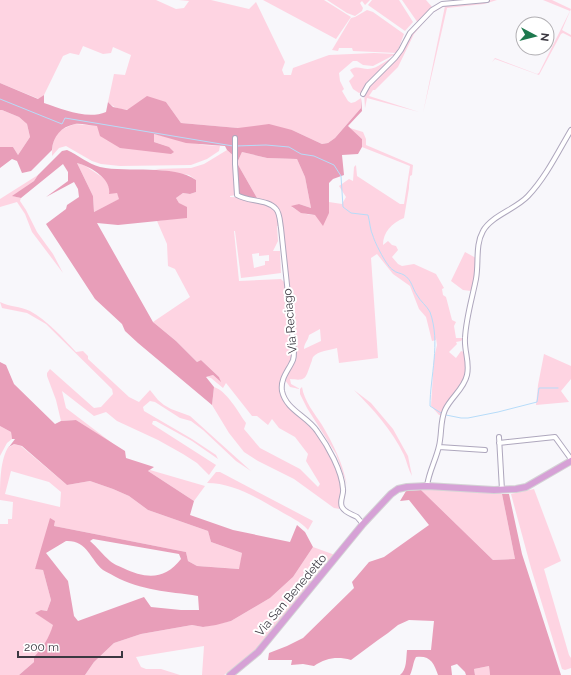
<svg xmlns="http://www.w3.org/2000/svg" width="571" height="675" font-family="Raleway,sans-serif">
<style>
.green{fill:#fed4e2;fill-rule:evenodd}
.forest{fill:#e89eb9;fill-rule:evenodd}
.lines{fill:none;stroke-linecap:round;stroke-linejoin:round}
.stream{stroke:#b7dcf9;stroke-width:1}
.minor-casing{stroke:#aea7bd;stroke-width:6}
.primary-casing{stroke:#d4d3d5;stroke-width:8}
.minor{stroke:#fff;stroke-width:4}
.primary{stroke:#d6a1d6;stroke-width:6}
.labels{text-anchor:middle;stroke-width:4;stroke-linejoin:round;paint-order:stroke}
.street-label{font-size:12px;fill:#3b3841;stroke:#fff}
</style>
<rect width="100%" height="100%" fill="#f8f7fb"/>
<path class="green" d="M0,0H156L176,9L184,8L189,1L179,0H211L249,9L256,2L285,62L282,70L284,75H291L293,68L329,55L374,53L396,54L373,66L363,65L357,61H353L339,73L340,81L344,89L342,91L348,101L351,103L355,102L361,98V108L335,138L328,143L322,144L292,130L238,128L181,123L166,102C148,106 122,117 108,102L114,74L125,75L131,55L113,47L111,53L103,54L83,46L79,55L70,53L63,56L44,95L39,99L0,83Z
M263,0H324L351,17L336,39Z
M327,0H370L365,5L362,1L360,3L363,8L362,11L355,16L347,13Z
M372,0H399L413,22L405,31L368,5Z
M402,0H426L433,8L418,23Z
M492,0H497L484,4L447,8L423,113L445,6L432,13L425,21L414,34L398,67L375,90H373L369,96L419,112L367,98L365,108L364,93L366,88L397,58L411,35L432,12L442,6L474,3Z
M543,0H552L571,9L562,30L571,35V37L563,33L561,34L539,75L495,59L492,62L495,58L537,74L539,73L570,11Z
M367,10L373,12L404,34L397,53L353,51L352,48H339L338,51L332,50L351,18L355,17Z
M395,57L366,85L362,92L359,93L353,89L349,81L354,76L350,70C357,65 361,69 368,69C378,69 386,59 395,57Z
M0,110H2L19,117L27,124L30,137L18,155L13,147H0Z
M75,124L97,126L169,147L154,142V134L203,145L220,146L219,151L207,159L191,165L120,166L101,164L92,161L66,146L59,148L52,156C53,134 56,131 75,124Z
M350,128L363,132L366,139V145L413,165L412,175L410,176L409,186V188L404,218C392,223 383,232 383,245L388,241L392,245L396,246L398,250L392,257L398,264L402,266L414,264L436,274L444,288L442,289L443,295L446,297L452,320L456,322L454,326L456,338H463L461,341L456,342L457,344L449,352L456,358L461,351L464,352C471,379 456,394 443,416L439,415L431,406L434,358L437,345L436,338V340L432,341L426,317L419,309L410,286L393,274L377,254L371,258L378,358L339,363L337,348C330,350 318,351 313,357C312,359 312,361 311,363C305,379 307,381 290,379L291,384L300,389L302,387C304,401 315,414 322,425C334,446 342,461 347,485L336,454L307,408L300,394V389L290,387L285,380L296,352L282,226H277L278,241L273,251H280L281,273L241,278L235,231H234L239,281L281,279L284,282L294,351C291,363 277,378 280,391C284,410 305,418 316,431C328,445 339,473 341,490C342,497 339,503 340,509L334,508L294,479L258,461L244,452L229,433L212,405L214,387C227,391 238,412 246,423L244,429L260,448L300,469L318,487L320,484L306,461L308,454L295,437L279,428L272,419L268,425L257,416H252L226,383L223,388L211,378L207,377L213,375L220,381L219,377L201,360L197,362L176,341L153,322L190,297L175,269L168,266L167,244L157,221L187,217L176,198L183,193L190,194L196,192V180L189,175L154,169L191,168L204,164L227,150L233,155V179L236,195L230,196V197L257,198L237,163L242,152L267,158L297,159L305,177L311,208L299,204L292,207C305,216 313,216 329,213V202L342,204L346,197L339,186L349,179L353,181L354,167L356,165L357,176L400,204H404L410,166L362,147V139ZM259,253V256L269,255V261H265V265L254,268L252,254ZM320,329L321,341L304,349C304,343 308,341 309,335Z
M77,163L84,165L105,179L110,189L117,193L120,199L94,212L93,196Z
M38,175L34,181L13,196L21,198L20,201L26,210L37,232L53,254L63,273L32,232L25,214L17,202L0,207V199Z
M465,252L476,258L475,274L471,291L463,290L451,281Z
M0,302C9,307 20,306 30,311C48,321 62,337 76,352L83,351L88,356V359L129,397L139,402L150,390L158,400L164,405L171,409L190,416L251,471L236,461L203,430L191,421L180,418L155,402L150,401L143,407L144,411L192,439L216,455L218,459L192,441L156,421H153L152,424L216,465L209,475L197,463L183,454L158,440L117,421L106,412L94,416L62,391L66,408L116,446L76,420L61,421L56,400L47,376V373L50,369L94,408L101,407L113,394L112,389L46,324L27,313L2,308Z
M544,354L571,366V379L561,391L569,402L536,405L538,385Z
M354,390L371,403L393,429L408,456L412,476C408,469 407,462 404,455C392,430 373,409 354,390Z
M0,426L11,432L12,439L7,443L0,456Z
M14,444L21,446L67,485L90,481L113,489L129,496L148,510L208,531L211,542L242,553L240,569L197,566L188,561L186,552L54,526L55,521L35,569L43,570L51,600L47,611L41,610L36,613L54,625C49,638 43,647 34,657V662L19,675H0V524H8V519H12L13,502L0,500C0,483 0,459 9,446L10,447ZM11,471L49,482L61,492L60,507L5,494Z
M150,470L205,486L194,501L148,471Z
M216,472H220L313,521L308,530C300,521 290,517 280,511C258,498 233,483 207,483Z
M426,488L500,493L502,494L515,559L493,560L421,490Z
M534,489L561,561L544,569L569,655L571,658V668L565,670L562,669L561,666L531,568L511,494Z
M313,547L335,555L260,645L252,653L224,675H202L204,646L136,657L141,667L146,669H161L180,675H85L94,662L114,643L141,634L192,625L203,627L231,621L270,598L293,577Z
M489,666L490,675H475L474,669Z"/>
<path class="forest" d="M0,83L38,99L44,95V103C62,109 87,120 106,112L108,102L113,107L127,110L147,96L166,102L181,123L238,128L269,124L292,130L322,144L328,143L335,138L361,108V98L362,111L348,126L362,139V147L358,154L342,155L344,175L333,179L329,183V213L323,226L315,215L301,213L291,206L299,204L311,208L305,177L297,159L267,158L242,152L237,163L257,198L243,197L239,193L235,157L227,150L225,146L186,143L154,134V142L169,147L174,152L171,154L120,148L100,136L97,126C90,126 81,123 75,124C61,127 53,136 52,150L31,171L22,173L17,161L12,159L0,168V147H13L18,155L30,137L27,124L19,117L2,110H0Z
M67,150C78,155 88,164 100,167C128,173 173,164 196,180V192L190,194L183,193L176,198L179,203L187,207V218L118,225L97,223L153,322L176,341L197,362L201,360L219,377L221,382L213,375L206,377L214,387L212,405L138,343L125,331L122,324L95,299L46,224L66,209L67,205L79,197L78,189L74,182L46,197L68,181V172L63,164L21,198L12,196L34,181L38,175L62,151ZM77,163C90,166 112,179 109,194L117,193L119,199L94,212L93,196Z
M0,362L6,365L14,384L55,424L61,421L76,420L125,451L126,458L154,467L148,471L194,501L190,515L233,530L290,542L297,525L305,532L313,547L293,577L270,598L231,621L216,625L203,627L192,625L141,634L114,643L94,662L85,675H19L34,662V657C43,647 49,638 53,625L35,613L41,610L47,611L51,600L43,570L35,569L50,518L55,521L54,526L186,552L188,561L197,566L239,569L242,553L211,542L208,531L148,510L129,496L113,489L90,481L67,485L22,446L14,444L9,447L15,439H12L11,432L0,426ZM93,539L179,554L181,559C165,580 146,579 123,568C119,566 113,564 110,561C103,555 97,547 90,541ZM66,541C87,540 90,559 103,570C106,572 111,574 114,576C142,591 167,591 198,596L199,610H181L151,607L144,597L78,621L74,616L68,581L46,553Z
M421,490L493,560L515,559L502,494H509L522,554L561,675H490L489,666L474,669L475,675H466L465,672L457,664L451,666L452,675H438C434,663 430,655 416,657C413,662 413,669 410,675H400C407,670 406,658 407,650H431L434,621L409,620L398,625L388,633L378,640L351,660C337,656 326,658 314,666L303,664L291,665L292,660H268L269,653L287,646L303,638L354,588L352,582L369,562L384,557L429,525L409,500L400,501L406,491Z"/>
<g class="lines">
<path class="stream" d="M0,99L62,124L65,118L233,146
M236,146L266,145L289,147L301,154L314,156L334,165L341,176L343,207L351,213L368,215C370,222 370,230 373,236C375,243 387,267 393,270C396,273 401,273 404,275C412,280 412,288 417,295C420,301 427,306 430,312C441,343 430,376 430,406L441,413
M446,415L461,418H468L498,412L537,402L539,388H558"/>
<defs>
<path id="minor" d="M363,94L368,85L395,58L401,50L410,33L432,10L442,4L487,0
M235,138V164L237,195C248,202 268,199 276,209C280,213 280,223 281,228L294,351C294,354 294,357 293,360C289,370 280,378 282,391C286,410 307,416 317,431C328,446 342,471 343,489C344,495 339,501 342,507C345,513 352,514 357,517C359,519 361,522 363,524
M499,437L502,490
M499,443L555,437L571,459
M439,447L485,450
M427,486C429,471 436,460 439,446C442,434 440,421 445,410C451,397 464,389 467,375C470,362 464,351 465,338C466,318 472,299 476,279C479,263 475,245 483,231C491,216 516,209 528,196C546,177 558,152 571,130"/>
<path id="primary" d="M230,675L258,652L363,524L391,494L398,489L407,487L427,486L494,490L516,489L526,487L571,461"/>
</defs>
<use href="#minor" class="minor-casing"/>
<use href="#primary" class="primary-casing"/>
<use href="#minor" class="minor"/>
<use href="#primary" class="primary"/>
</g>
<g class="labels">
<g class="street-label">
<text transform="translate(290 321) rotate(-95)" y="4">Via Reciago</text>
<text transform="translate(291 595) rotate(-50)" y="4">Via San Benedetto</text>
</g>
</g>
<g transform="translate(535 36) rotate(97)"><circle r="19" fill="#ffffff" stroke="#b1afb3"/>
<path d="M0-3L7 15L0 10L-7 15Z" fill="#1d794e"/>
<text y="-6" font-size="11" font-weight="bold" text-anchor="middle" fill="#3b3841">N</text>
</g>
<path d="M18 651v6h104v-6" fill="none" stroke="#3b3841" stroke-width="2"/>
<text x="24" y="651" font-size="12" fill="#3b3841" stroke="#ffffff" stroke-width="3" paint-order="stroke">200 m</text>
</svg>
